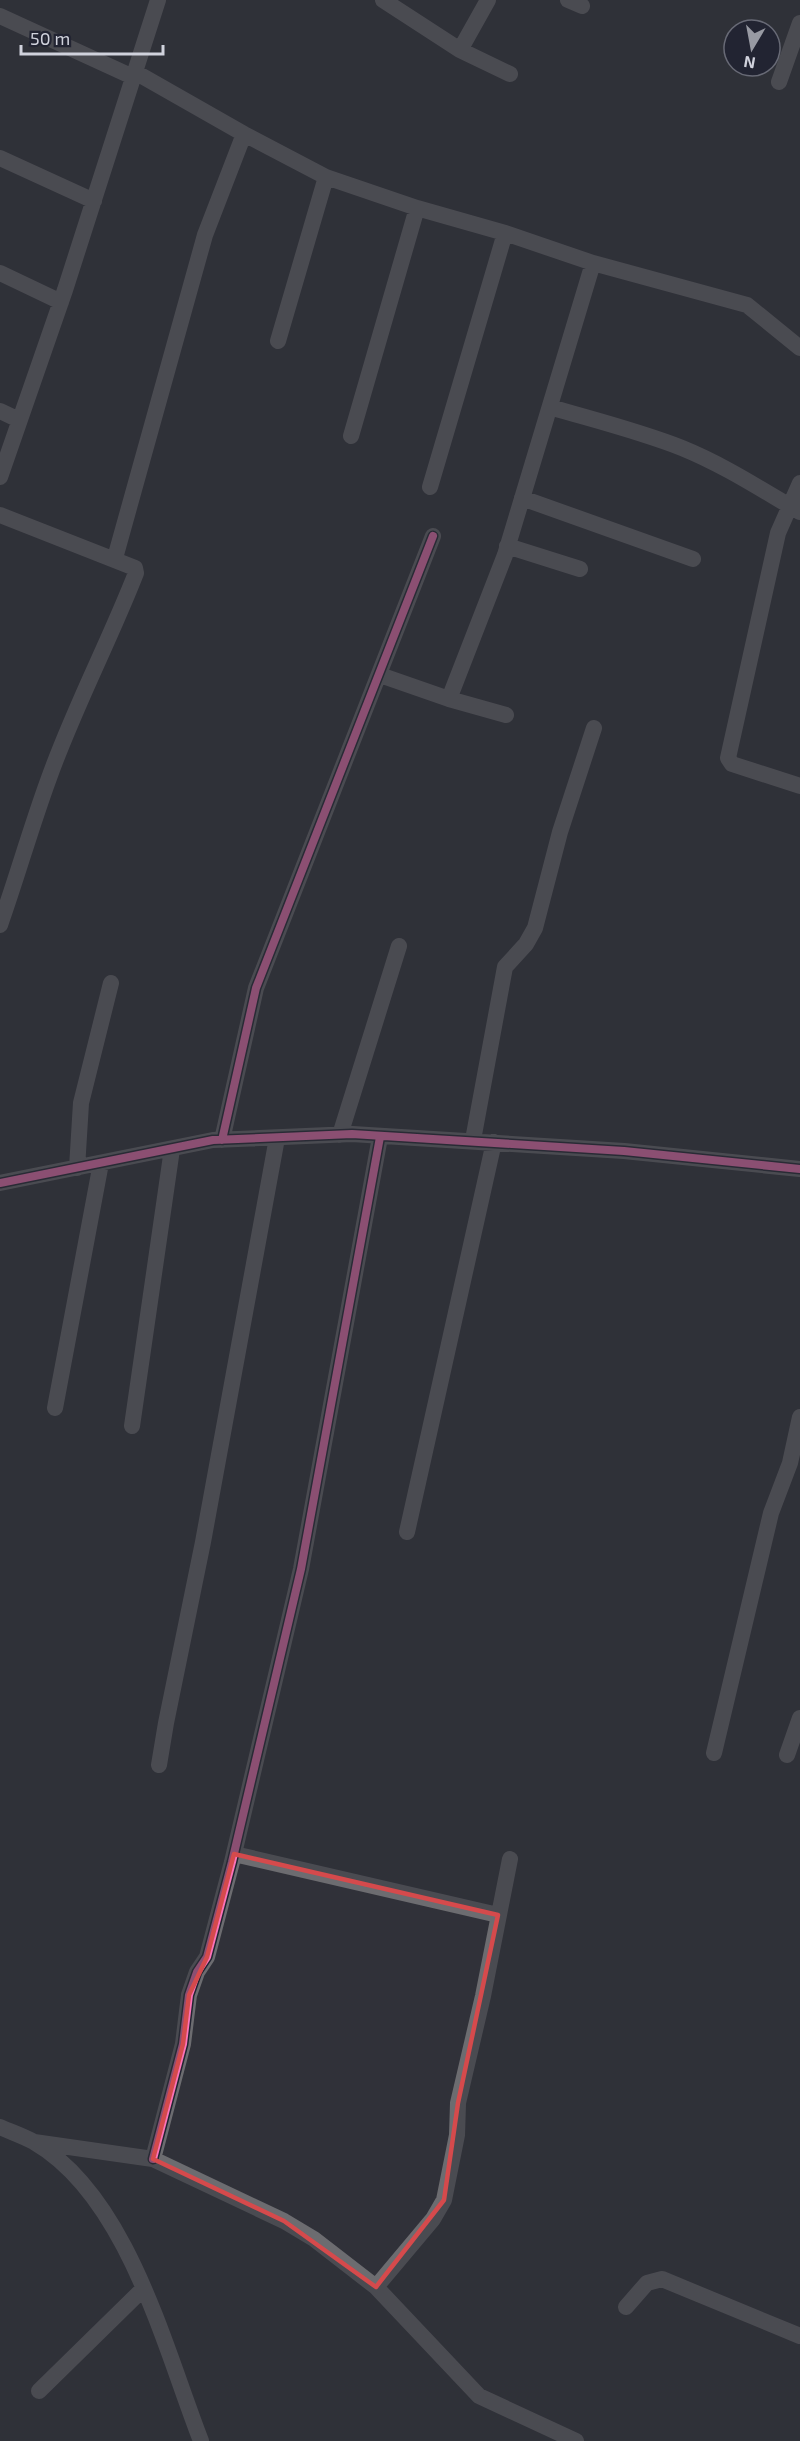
<svg xmlns="http://www.w3.org/2000/svg" width="800" height="2441" font-family="'Exo 2',sans-serif">
<style>
.lines{fill:none;stroke-linecap:round;stroke-linejoin:round}
.minor{stroke:#6c6c70;stroke-width:16}
.cycleway-casing{stroke:#222432;stroke-width:11}
.cycleway{stroke:#fb73b8;stroke-width:8}
.marked{fill:none;stroke:#d54a4c;stroke-width:4.5;stroke-linejoin:round}
</style>
<rect width="100%" height="100%" fill="#303139"/>
<g class="lines">
<path class="minor" d="M383,0L460,50L510,74
M568,0L582,6
M0,16L133,77
M460,50L488,0
M135,72L244,134L326,177L278,341
M779,82L800,23
M0,158L94,201
M326,177L417,208L505,233L593,263L747,305L800,348
M0,273L61,302
M550,407C594,420 639,431 682,448C724,465 762,490 800,512
M0,411L19,420
M351,436L417,208
M0,477L65,290L158,0
M800,483L778,533L728,758L732,764L800,786
M430,487L505,233
M522,498L693,559
M0,515L135,568L136,573C109,642 74,708 49,778C31,827 17,877 0,925
M507,546L580,569
M115,558L205,235L244,134
M380,675L449,699L506,715
M449,699L505,555L593,263
M340,1135L399,946
M222,1140L256,988L433,536
M473,1140L505,967L526,944L535,928L560,832L594,728
M77,1168L81,1103L111,983
M0,1183L213,1140L352,1134L624,1151L800,1169
M55,1408L101,1163
M132,1426L172,1149
M407,1532L494,1142
M714,1753L771,1513L790,1463L800,1417
M787,1755L800,1718
M159,1765L166,1723L203,1542L277,1138
M234,1854L498,1915
M0,2127C11,2132 23,2136 34,2142C127,2196 164,2346 201,2441
M34,2142L153,2159L284,2221L314,2239L376,2287L479,2396L576,2441
M153,2159L183,2044L189,1995L197,1972L207,1957L232,1862L301,1569L380,1137
M376,2287L433,2219L444,2200L457,2135L458,2103L483,1996L510,1859
M626,2307L647,2283L662,2279L800,2336
M39,2391L143,2289"/>
<defs>
<path id="cycleway" d="M222,1140L256,988L433,536
M0,1183L213,1140L352,1134L624,1151L800,1169
M153,2159L183,2044L189,1995L197,1972L207,1957L232,1862L301,1569L380,1137"/>
</defs>
<use href="#cycleway" class="cycleway-casing"/>
<use href="#cycleway" class="cycleway"/>
</g>
<path d="M0 0H800V2441H0ZM234,1854L498,1915L458,2103L444,2200L376,2287L284,2221L153,2159L183,2044L189,1995L207,1957Z" fill="#303139" fill-opacity=".55" fill-rule="evenodd"/>
<path class="marked" d="M234,1854L498,1915L458,2103L444,2200L376,2287L284,2221L153,2159L183,2044L189,1995L207,1957Z"/>
<g transform="translate(752 48) rotate(190)"><circle r="28" fill="#222432" stroke="#686a76" stroke-width="1.5"/>
<path d="M0-4.5L10 22L0 15L-10 22Z" fill="#989aa3"/>
<text y="-9" font-size="16" font-weight="bold" text-anchor="middle" fill="#d0d2dc">N</text>
</g>
<path d="M21 45v9h142v-9" fill="none" stroke="#d0d2dc" stroke-width="3"/>
<text x="30" y="45" font-size="18" fill="#d0d2dc" stroke="#222432" stroke-width="4.5" paint-order="stroke">50 m</text>
</svg>
